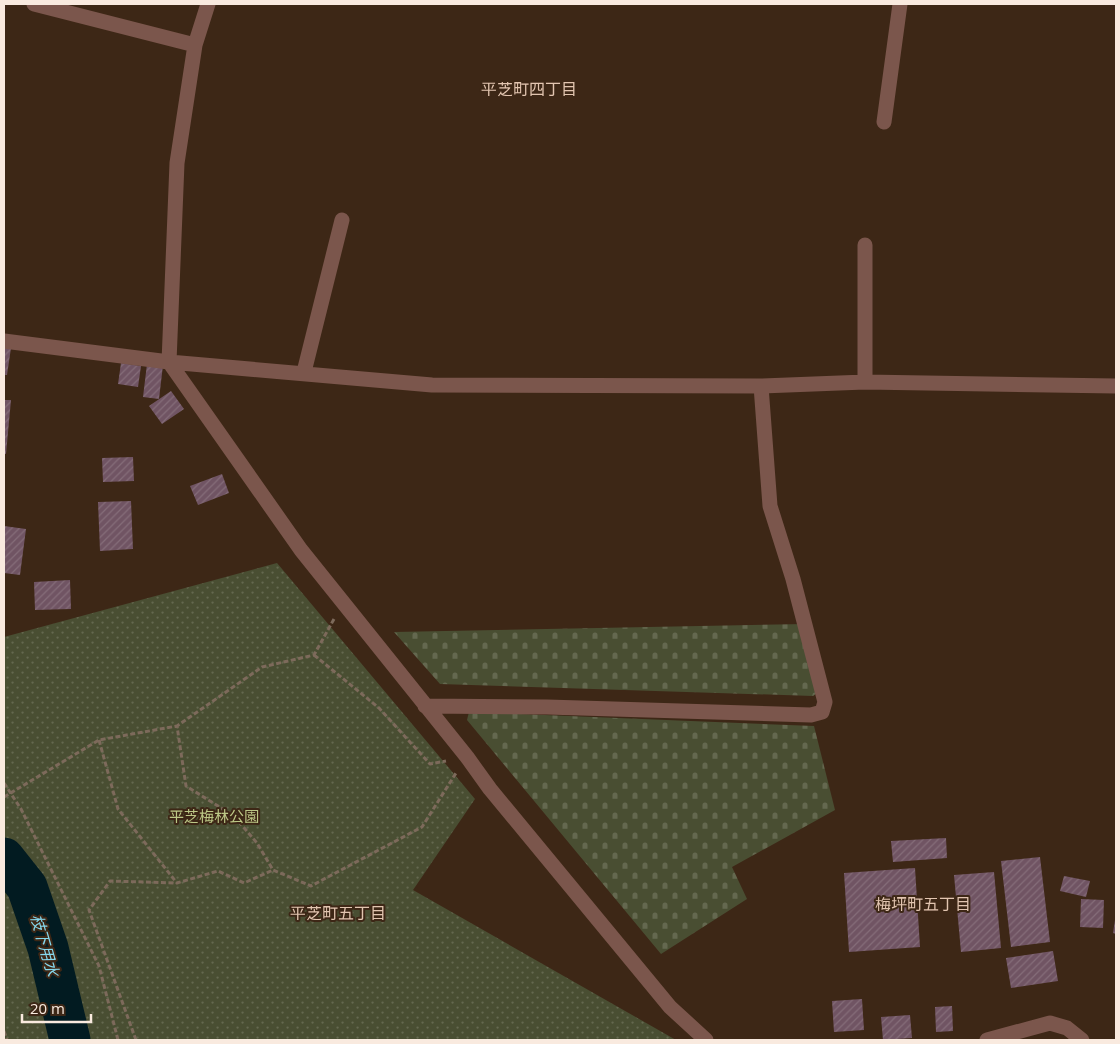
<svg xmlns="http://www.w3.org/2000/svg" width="1120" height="1044" font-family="'Open Sans','Noto Sans JP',sans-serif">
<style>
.cemetery{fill:url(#cemetery-stones)}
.park{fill:url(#park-dots)}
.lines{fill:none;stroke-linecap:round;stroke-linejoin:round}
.river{stroke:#021b21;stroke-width:41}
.building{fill:url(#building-hatch)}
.path{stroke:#7d6a5b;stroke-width:3;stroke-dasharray:5 2.5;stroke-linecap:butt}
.street{stroke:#7b564c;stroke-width:15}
.labels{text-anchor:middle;stroke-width:4;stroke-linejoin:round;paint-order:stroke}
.park-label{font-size:15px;fill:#bcc786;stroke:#3d2716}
.neighbourhood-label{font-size:16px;fill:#e2c5b0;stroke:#3d2716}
.water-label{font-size:16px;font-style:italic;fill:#85d8ed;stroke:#3d2716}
</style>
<defs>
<pattern id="cemetery-stones" width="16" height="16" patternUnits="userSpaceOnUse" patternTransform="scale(1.25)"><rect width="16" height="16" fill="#494e32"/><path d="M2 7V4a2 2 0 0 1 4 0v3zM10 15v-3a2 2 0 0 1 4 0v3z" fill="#64684f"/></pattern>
<pattern id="park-dots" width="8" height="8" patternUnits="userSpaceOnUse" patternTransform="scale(1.25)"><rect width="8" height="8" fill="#494e32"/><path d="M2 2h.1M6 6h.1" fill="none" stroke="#64684f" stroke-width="1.8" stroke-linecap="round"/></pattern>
<pattern id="building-hatch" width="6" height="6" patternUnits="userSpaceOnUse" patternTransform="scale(1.25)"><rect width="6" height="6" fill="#705463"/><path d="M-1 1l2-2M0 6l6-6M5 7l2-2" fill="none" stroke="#856d79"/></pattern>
</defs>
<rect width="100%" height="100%" fill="#3d2716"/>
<path class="cemetery" d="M806,624L823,688L813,696L440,684L394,632Z
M469,712L814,726L835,810L732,867L747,899L661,954L467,720Z"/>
<path class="park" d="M277,563L475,799L413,890L676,1040H4V637Z"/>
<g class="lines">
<path class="river" d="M4,858L27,887L48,948L70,1040"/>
</g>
<path class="building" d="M4,347L11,348L7,375H4Z
M121,363L141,366L138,387L118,384Z
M147,364L163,365L159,399L143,397Z
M171,391L184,409L162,424L149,406Z
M4,400H11L6,454H4Z
M133,457L134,481L103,482L102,458Z
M222,474L229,493L198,505L190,486Z
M131,501L133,549L100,551L98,502Z
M4,526L26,529L20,575L4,573Z
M70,580L71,609L35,610L34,582Z
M946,838L947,858L893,862L891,841Z
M1040,857L1050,942L1011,947L1001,861Z
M915,868L920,947L849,952L844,873Z
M994,872L1001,948L961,952L954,875Z
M1064,876L1090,881L1086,897L1060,891Z
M1081,899L1104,900L1103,928L1080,927Z
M1115,920H1116V934L1113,933Z
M1053,951L1058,981L1011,988L1006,958Z
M862,999L864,1030L834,1032L832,1001Z
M952,1006L953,1031L936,1032L935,1007Z
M910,1015L912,1038L883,1040L881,1017Z"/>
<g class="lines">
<path class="path" d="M334,619L314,655L262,667L177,726L186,786L234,816L257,843L273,870L311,886L422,827L456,773
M314,655L379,708L430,764L446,761
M99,740L118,809L177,883L218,871L244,883L273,870
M4,783L21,809L99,966L118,1040
M4,797L99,740L177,726
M4,1031L7,1040
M136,1040L89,910L110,881L177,883"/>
<path class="street" d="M34,4L195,45
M208,4L195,45L177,163L169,362L301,550L467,757L490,789L670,1007L706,1040
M884,122L900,4
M4,341L169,362L432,385L761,386L865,382L1116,386
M304,372L342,220
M865,382V245
M425,706L547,707L811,715L822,712L825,702L793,579L770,506L761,386
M987,1040L1050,1023L1067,1028L1082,1040"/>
</g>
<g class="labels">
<g class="park-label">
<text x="214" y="822">平芝梅林公園</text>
</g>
<g class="neighbourhood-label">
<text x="529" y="95">平芝町四丁目</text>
<text x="923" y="910">梅坪町五丁目</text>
<text x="338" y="919">平芝町五丁目</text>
</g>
<g class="water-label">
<text transform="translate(45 945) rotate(74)" y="6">枝下用水</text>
</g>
</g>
<rect width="1120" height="1044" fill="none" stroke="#f9eadf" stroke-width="10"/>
<path d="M22 1014v8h69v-8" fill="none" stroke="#f9eadf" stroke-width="2.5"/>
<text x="30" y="1014" font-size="15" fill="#f9eadf" stroke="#3d2716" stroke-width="4" paint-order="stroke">20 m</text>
</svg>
